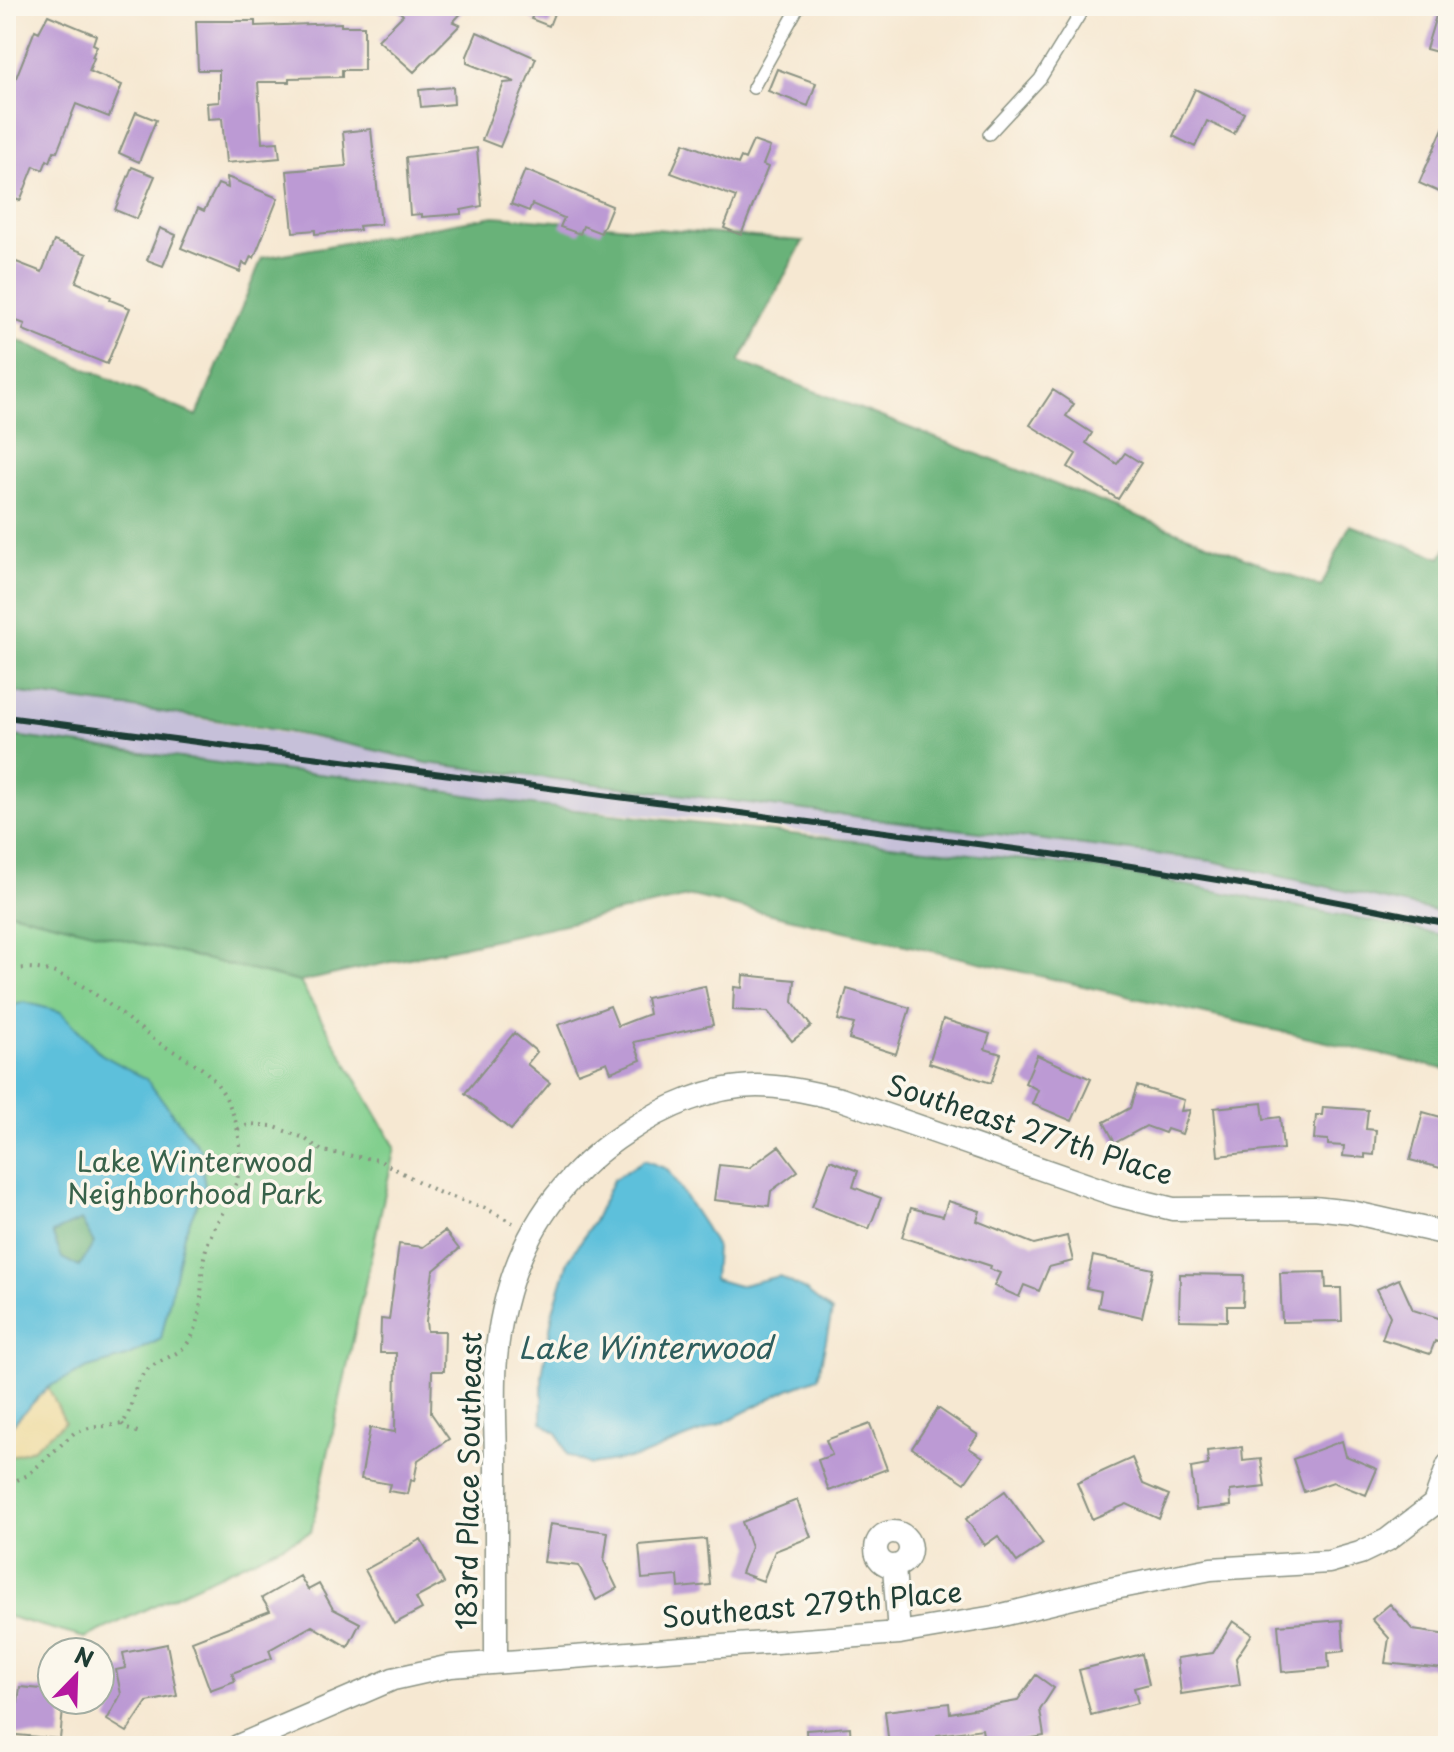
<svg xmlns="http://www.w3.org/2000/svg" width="1454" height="1752" font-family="'Playpen Sans',sans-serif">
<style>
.industrial{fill:#c6c0d9}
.green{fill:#82cf8e;stroke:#508661;stroke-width:2}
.forest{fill:#69b279;stroke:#447856;stroke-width:2}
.sand{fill:#eeda9e;stroke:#868c69;stroke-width:2}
.water{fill:#5dc0db;stroke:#3e7e88;stroke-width:2;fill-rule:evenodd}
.building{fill:#bc9ad4}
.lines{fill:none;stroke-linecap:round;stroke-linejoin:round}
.lane-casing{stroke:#8a9283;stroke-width:14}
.street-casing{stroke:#8a9283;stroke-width:25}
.path{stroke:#8a9283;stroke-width:4;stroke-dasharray:2 6;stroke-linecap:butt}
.lane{stroke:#fff;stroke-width:11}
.street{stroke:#fff;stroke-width:22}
.rail{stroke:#1f3d34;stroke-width:6}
.labels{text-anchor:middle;stroke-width:7;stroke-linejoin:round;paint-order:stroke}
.street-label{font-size:28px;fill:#1f3d34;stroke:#fbf7ec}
.park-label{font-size:28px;fill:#38624a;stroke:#fbf7ec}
.water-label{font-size:30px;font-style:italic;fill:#2e5e5e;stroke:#fbf7ec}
</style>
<rect width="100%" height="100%" fill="#fbf7ec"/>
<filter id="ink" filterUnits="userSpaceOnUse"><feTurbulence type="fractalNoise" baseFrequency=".0125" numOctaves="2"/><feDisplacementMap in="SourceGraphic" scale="16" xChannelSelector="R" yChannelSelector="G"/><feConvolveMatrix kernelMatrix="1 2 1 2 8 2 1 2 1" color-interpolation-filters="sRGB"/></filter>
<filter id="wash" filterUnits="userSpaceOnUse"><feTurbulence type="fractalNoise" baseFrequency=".006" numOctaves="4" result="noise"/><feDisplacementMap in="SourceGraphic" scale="32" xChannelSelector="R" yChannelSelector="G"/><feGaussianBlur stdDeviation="1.8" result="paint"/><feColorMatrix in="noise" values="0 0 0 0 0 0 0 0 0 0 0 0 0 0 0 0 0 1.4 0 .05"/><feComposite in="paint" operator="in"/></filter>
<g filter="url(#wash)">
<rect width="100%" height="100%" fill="#f6e8d2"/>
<path class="industrial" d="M6,691L129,707L370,748L427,763L1212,861L1448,914V936L1096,868L886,845L750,824L522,804L375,780L241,766L6,735Z"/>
<path class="green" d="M6,911L300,982L395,1147L311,1532L85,1638L6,1616Z"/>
<path class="forest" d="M494,216L803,241L739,362L1321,587L1350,525L1441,558L1448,545V914L1212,861L427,763C290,727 146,709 6,691V335L197,416L262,258Z
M6,735L241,766L375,780L522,804L1096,868L1448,936V1070L692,896L300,982L6,911Z
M81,1220L94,1243L79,1267L62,1259L52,1232Z"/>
<path class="sand" d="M48,1387L65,1422L32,1449L6,1458V1427L13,1424Z"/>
<path class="water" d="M24,1002L61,1012L101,1054L146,1079L200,1149L205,1186L184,1234L161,1339L127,1357L88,1368L48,1387L13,1424L6,1427V1008ZM81,1220L94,1243L79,1267L62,1258L52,1233Z
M644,1160L667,1169L705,1227L716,1247L714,1279L738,1286L779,1276L805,1290L832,1312L818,1378L789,1389L723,1423L639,1457L591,1465L567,1455L558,1434L542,1422V1375L553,1311L568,1261L594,1221L613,1180Z"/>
<g id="blocks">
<path class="building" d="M394,6H468L453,22L460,25L414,72L378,40L403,15Z
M537,6H557L549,26L531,19Z
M1439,6H1448V55L1426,49Z
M48,15L96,35L93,44L97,46L92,57L94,58L89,71L122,85L109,117L76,104L57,152L54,151L50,162L47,160L43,170L34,166L20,201L6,195V103L35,30L39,32Z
M196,21H255V26L341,23V26H364V70H342V77L289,78V82H258L262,143L278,142L280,158L226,163L222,118L208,119L207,103L219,102V70H198Z
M477,32L536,58L500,147L482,140L504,83L515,82L467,63V56Z
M777,69L816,83L808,106L768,91Z
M453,87L454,104L421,107L419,90Z
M1195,89L1244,113L1234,134L1207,121L1195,147L1173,136Z
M136,112L156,120L139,162L119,153Z
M1448,117V196L1419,183Z
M371,129L381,224L359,226L360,230L315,234V230L293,232L287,171L346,166L343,132Z
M753,141L770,147L763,165L768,167L741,235L724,228L736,197L671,173L684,143L738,164L741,157L745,159Z
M477,148L482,206L461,210V214L422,217V214L410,215L406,157Z
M132,167L155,176L137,219L115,210Z
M525,170L612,206L601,233L583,226L580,234L560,227L564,218L532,204L529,211L511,204Z
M227,177L278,198L254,258L251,256L247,265L243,263L240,272L181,248L198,208L204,211L218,184L228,188Z
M160,228L176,235L163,266L147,260Z
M54,241L87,254L76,282L111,297L110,300L130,308L107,364L23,330L25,324L6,317V258L42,272Z
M1053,390L1074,404L1066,416L1092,433L1086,443L1117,464L1125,453L1141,463L1118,499L1068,467L1076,454L1030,425Z
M743,975L795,980L793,1002L811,1026L792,1041L768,1012L733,1010L734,987L742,988Z
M705,986L713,1025L634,1042L641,1060L611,1072L607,1062L578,1073L558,1025L610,1006L618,1026L649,1014L646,998Z
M847,989L910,1008L896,1054L849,1039L854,1024L838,1020Z
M943,1019L990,1034L985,1049L1001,1054L991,1083L929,1063Z
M514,1033L537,1052L527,1064L550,1083L511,1130L465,1093Z
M1037,1055L1091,1079L1072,1121L1032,1104L1038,1090L1025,1083Z
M1137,1086L1184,1100L1181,1111L1190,1110L1182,1134L1167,1129L1165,1133L1146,1126L1115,1143L1104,1122L1130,1108Z
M1262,1103L1264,1119L1280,1117L1283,1149L1218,1156L1214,1108Z
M1323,1107L1368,1110L1366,1129L1376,1130L1374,1155L1365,1154V1158L1343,1156L1344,1146L1328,1145V1140L1314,1139L1316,1115H1322Z
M1423,1112L1448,1119V1170L1410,1160Z
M779,1146L798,1171L771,1191L769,1206L714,1200L719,1165L749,1168Z
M830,1160L858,1171L853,1187L881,1198L869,1229L812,1207Z
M948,1201L980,1211L977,1221L1034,1244L1067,1236L1073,1261L1049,1267L1039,1291L1024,1285L1019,1297L994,1286L1000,1273L990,1269L991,1266L902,1237L911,1208L943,1216Z
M445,1231L459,1249L433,1271L426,1321L427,1331H445L444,1371H432L431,1413L449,1439L418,1460L414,1481L411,1480L408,1494L388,1491L390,1484L361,1479L370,1428L395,1432L396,1353H380L381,1319L389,1320L399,1244L423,1247Z
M1093,1256L1153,1269L1142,1317L1098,1307L1101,1291L1086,1288Z
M1325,1272L1326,1288H1341L1342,1321L1282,1322L1280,1273Z
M1180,1274L1244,1275L1243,1306H1227V1321L1179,1320Z
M1399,1279L1413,1310L1448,1321L1441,1343L1435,1341L1430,1354L1382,1339L1390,1316L1377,1289Z
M938,1408L978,1435L969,1448L983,1457L965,1483L912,1448Z
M870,1424L887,1469L829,1491L818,1460L832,1455L826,1440Z
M1342,1441L1346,1456L1377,1469L1366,1495L1333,1482L1304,1492L1293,1459Z
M1242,1447L1243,1461L1261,1459L1265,1487L1230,1491L1231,1506L1196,1510L1191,1468L1208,1465L1207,1451Z
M1132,1458L1143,1484L1169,1495L1159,1519L1127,1504L1092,1519L1077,1483Z
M1005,1491L1043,1544L1017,1562L998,1536L985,1545L966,1519Z
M797,1500L811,1537L775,1551L763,1581L741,1573L751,1547L742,1522Z
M550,1524L608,1532L604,1561L617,1588L596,1600L579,1566L544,1562Z
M421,1539L444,1583L416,1598L422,1609L394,1624L365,1570Z
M706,1539L710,1585L679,1588L678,1576L642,1579L639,1545Z
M300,1576L308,1590L319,1584L333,1609L360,1623L348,1647L312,1626L269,1650L272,1658L232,1673L235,1681L210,1690L192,1641L270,1611L262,1598Z
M1390,1604L1413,1630L1448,1635L1444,1669L1385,1663L1389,1638L1372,1619Z
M1342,1620L1344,1651L1328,1653L1329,1668L1282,1672L1278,1625Z
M1233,1621L1252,1634L1236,1658L1240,1685L1181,1694L1177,1658L1213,1653Z
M167,1644L177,1696L147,1702L127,1732L107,1720L121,1694L116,1670L126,1668L123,1653Z
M1142,1654L1149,1684L1134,1688L1138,1703L1091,1715L1079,1670Z
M1036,1675L1054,1688L1040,1710L1044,1736L985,1746L982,1729L937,1735L938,1746H889L885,1711L949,1703L950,1713L1017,1701Z
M20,1687L52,1690V1700H64L60,1739L6,1734V1702L18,1703Z
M850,1727L851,1746H807L806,1730Z"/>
</g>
</g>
<g filter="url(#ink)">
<use href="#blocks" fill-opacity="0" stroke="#8a9283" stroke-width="2"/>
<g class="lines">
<defs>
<path id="lane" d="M6,14L10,6
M753,88L799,6
M989,134L1040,79L1085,6"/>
<path id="street" d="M1434,1504L1448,1465
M876 1549a17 17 0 1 1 34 0a17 17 0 1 1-34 0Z
M894,1567L899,1633
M496,1661C496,1597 496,1532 496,1467C496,1432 493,1394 496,1358C505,1262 545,1185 627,1132C664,1107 711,1086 757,1086C785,1086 813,1093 840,1099L1116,1195L1173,1209L1314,1208L1351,1212L1448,1234
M238,1746L393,1679L451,1666L899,1633L994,1617L1105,1590L1211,1569L1329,1562L1360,1553L1387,1540L1434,1504"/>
</defs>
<use href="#lane" class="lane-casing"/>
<use href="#street" class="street-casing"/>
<path class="path" d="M6,971C55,958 94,993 130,1021C140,1028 149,1036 159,1043C174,1052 192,1060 206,1072C234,1097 248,1147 236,1183C229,1206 212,1226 206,1249C197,1279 208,1317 187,1344C176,1358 154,1360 143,1374C131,1389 134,1409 122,1424L89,1428L74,1433L28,1475L6,1485
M238,1129L251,1124L272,1126L304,1138L322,1151L378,1160L438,1192L485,1208L513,1223
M122,1424L127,1429L141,1433"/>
<use href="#lane" class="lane"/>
<use href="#street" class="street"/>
<path class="rail" d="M6,717L1023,850C1166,870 1307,894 1448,924"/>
</g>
</g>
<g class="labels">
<g class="street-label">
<text transform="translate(1030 1130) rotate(18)" y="10">Southeast 277th Place</text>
<text transform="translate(469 1481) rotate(-89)" y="10">183rd Place Southeast</text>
<text transform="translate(812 1605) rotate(-5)" y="10">Southeast 279th Place</text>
</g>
<g class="park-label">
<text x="195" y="1172">Lake Winterwood<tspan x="195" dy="32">Neighborhood Park</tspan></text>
</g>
<g class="water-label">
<text x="645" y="1359">Lake Winterwood</text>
</g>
</g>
<rect width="1454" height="1752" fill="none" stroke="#fbf7ec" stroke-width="32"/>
<g transform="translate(76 1676) rotate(23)"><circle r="38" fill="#fbf7ec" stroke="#a3ada2" stroke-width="2"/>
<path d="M0-6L14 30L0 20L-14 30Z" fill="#b5179e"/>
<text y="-12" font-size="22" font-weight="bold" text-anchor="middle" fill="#1f3d34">N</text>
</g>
</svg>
